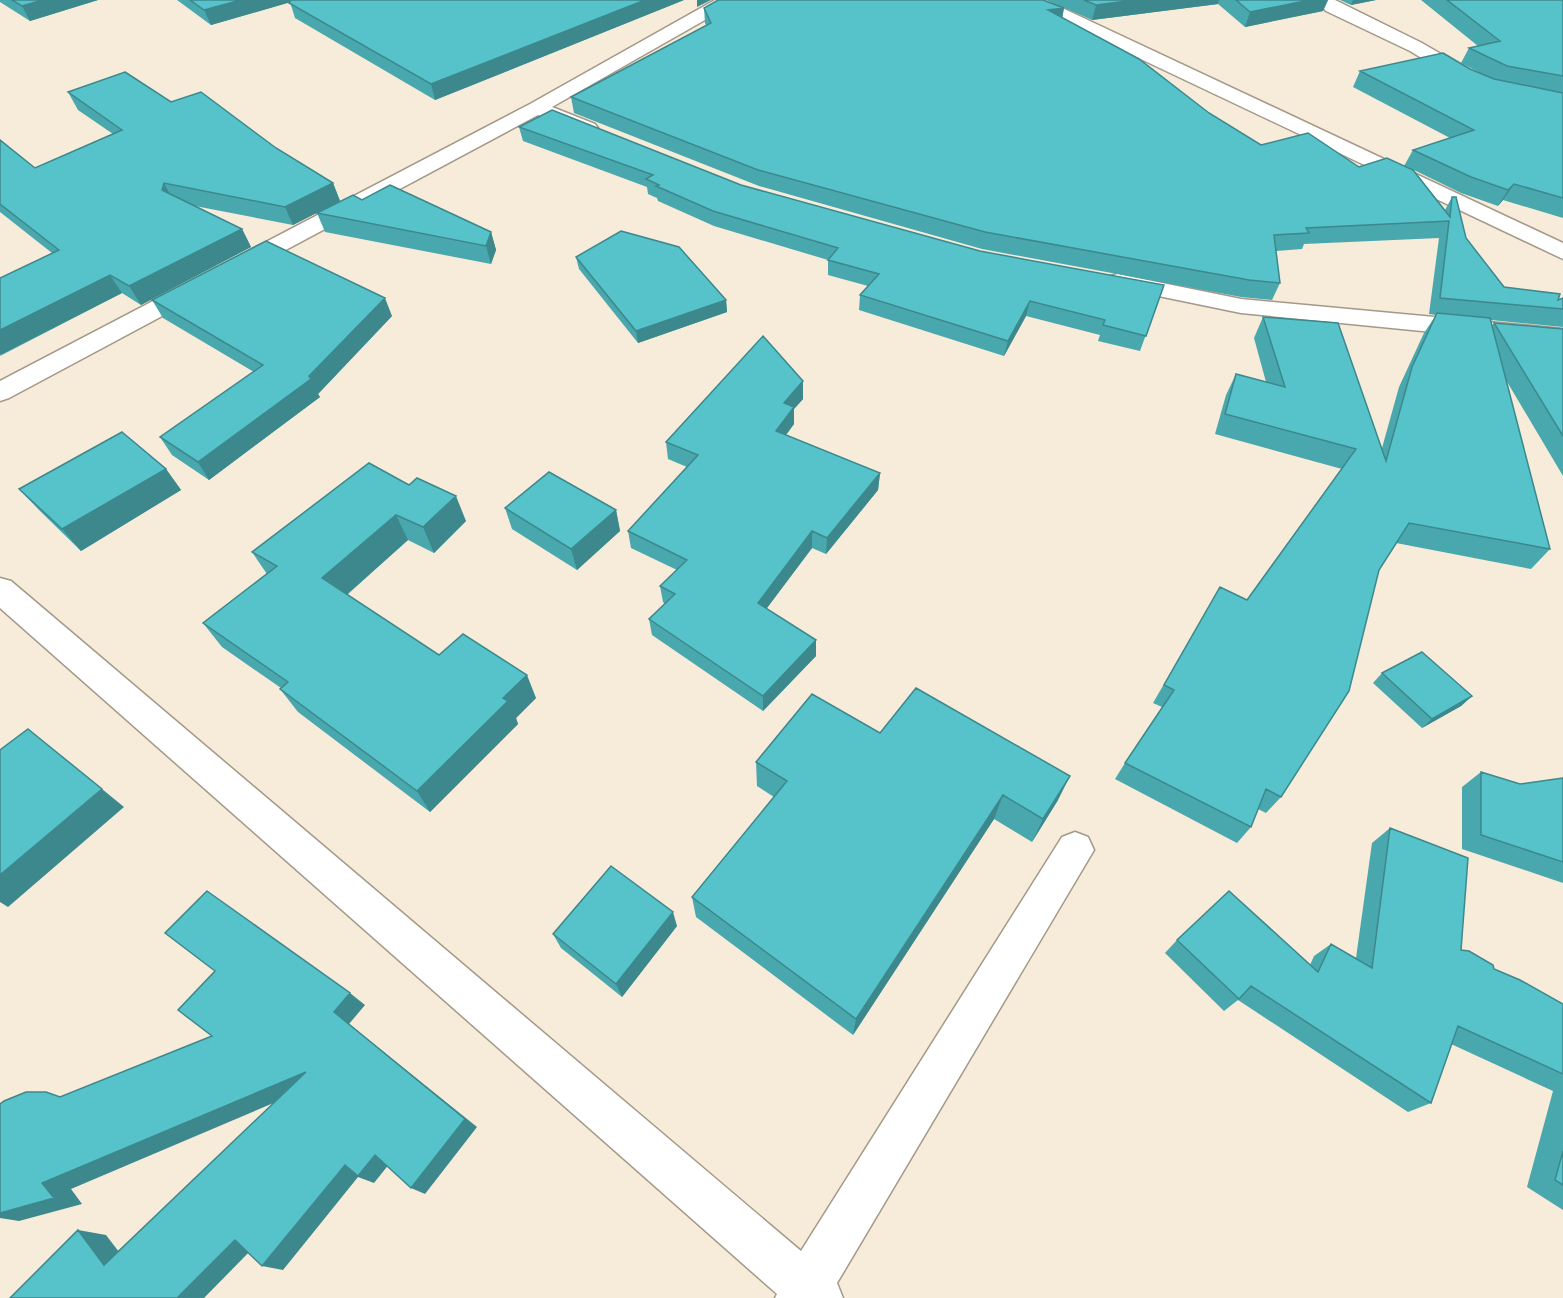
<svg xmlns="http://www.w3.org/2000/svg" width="1563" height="1298" font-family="'PT Sans',sans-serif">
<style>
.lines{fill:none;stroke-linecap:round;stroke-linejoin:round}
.minor-casing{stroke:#a49888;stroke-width:3}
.minor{fill:#fff;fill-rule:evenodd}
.wall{fill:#49a8ad}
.shaded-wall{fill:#3c888d}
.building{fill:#55c3c9;stroke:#3c888d;stroke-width:1.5}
</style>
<rect width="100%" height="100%" fill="#f7ebd9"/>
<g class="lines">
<defs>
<path id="minor" d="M715,0H735L733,4L552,107L595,124L598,128L595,132H581L538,115L9,398L0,401V381L530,104Z
M1017,0H1040L1060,7L1563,243V259L1048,15L1019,4Z
M1317,0H1335L1422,43L1477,75L1479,79L1477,83H1463L1410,51L1326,11Z
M1118,274L1241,299L1563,329V345L1241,313L1110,286L1106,281L1110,276Z
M0,578L11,581L801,1251L1062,837L1075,832L1088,837L1094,850L837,1283L843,1298H775L777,1294L0,608Z"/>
</defs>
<use href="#minor" class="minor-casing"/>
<use href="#minor" class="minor"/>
</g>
<path class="wall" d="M0,0H98L30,21L0,2Z
M177,0H684L435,100L295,18L290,2L211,25Z
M1046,0H1328L1323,11L1245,27L1218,4L1092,20Z
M1340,0H1376L1351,5Z
M1421,0H1563V218L1503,200L1498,206L1461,193L1414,170L1445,210L1452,197L1466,238L1504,287L1558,300L1563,298V327L1491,320L1492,325L1494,323L1563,329V476L1506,380L1550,549L1531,569L1396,543L1379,570L1281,797L1266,813L1258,809L1251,827L1237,843L1115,779L1125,763L1162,707L1153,703L1220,587L1247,600L1342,469L1215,434L1226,395L1236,374L1266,382L1254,338L1263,317L1382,448L1399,387L1424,333L1436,315L1429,314L1439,238L1304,244L1302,249L1276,251L1280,283L1272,300L1241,297L982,249L759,186L574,113L571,97L706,25L705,23L704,8H1064L1062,18L1209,113L1261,145L1359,167L1404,166L1413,150L1450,138L1353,87L1360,71L1470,69L1492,79L1461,63L1469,48L1478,46Z
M68,92L171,102L276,148L333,183L340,201L293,225L195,206L242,229L251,247L141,305L122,293L0,356L52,253L0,212V140L35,168L113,134L78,110Z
M519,127L741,185L980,251L1164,285L1140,351L1098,341L1100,335L1026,316L1004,356L859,310L860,295L868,286L828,275V260L714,226L658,201L657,198L648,194L647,187L523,141Z
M317,213L491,232L496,250L491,264L325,232Z
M576,257L726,300L727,312L638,343L579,269Z
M152,300L392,316L318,394L320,397L209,480L172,455L160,437L254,372L163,318Z
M803,381V399L794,409V424L786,435L880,473L878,490L826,554L812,548L766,609L816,640V656L763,711L652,635L649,619L665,604L663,602L660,586L677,570L631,548L628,531L687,467L668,459L666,442Z
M369,463L466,521L434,553L408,540L347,595L439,655L536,698L516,718L518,724L430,812L298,712L280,689L281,688L222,647L203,623L267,574L252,552Z
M166,469L181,490L81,551L39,510L19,489Z
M505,508L616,510L620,531L577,570L512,529Z
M1382,673L1472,696L1461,706L1422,728L1373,683Z
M880,733L1058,800L1032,842L994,819L853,1035L696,917L692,897L774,797L757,786L756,762Z
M1481,772L1520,784L1563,778V883L1462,849V787Z
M1390,828L1461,950L1494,969L1563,1004V1210L1527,1187L1553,1091L1451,1044L1431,1103L1408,1112L1238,1000L1224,1011L1165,953L1177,940L1310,965L1314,956L1331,944L1356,958L1372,843Z
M677,926L622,997L561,948L553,934Z"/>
<path class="shaded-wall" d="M43,0H98L30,21L22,6Z
M241,0H298L211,25L204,10Z
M645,0H684L435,100L431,84Z
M697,0H711L697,7Z
M1135,0H1219L1218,4L1092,20L1096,5Z
M1310,0H1328L1323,11L1245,27L1250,12Z
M1353,0H1376L1351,5Z
M1064,8L1061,24L1048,10Z
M164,183L174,202L162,190Z
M333,183L340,201L293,225L285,207Z
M1514,184L1503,200L1498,206L1508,190Z
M242,229L251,247L141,305L129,286Z
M491,232L496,250L491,264L486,246Z
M110,275L122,293L0,355V330Z
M385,298L392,316L318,394L320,397L209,480L198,462L309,376Z
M726,300L727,312L638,343L636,331Z
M1030,301L1026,316L1004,356L1008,341Z
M803,381V399L794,409V424L776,448V431L784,403Z
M166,469L181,490L81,551L62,529Z
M880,473L878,490L826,554L827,538Z
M456,496L466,521L434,553L423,527Z
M616,510L620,531L577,570L571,549Z
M396,515L408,540L337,603L322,578Z
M812,531V548L758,620V603Z
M816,640V656L763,711V696Z
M527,675L536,698L516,718L518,724L430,812L417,791L503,698Z
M1472,696L1461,706L1422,728L1432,719Z
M1070,776L1058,800L1032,842L1043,819Z
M102,789L124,807L8,907L0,902V875Z
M1003,795L994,819L853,1035L856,1019Z
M673,912L677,926L622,997L616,984Z
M350,993L365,1005L349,1024L477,1127L425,1194L411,1188L334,1012Z
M306,1072L323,1082L71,1189L82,1204L19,1221L0,1218V1213L42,1183Z
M375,1155L390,1163L374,1183L358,1177L283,1270L262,1266L345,1165Z
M78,1230L106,1235L132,1269L104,1265Z
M235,1240L257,1244L204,1298H177Z"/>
<path class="building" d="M12,0H43L22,6Z
M190,0H241L204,10Z
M291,0H645L431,84L289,3Z
M718,0H1043L1064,8L1048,10L1139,59L1209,113L1261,145L1308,133L1359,167L1387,158L1413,170L1450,217L1452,197H1456L1466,238L1504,287L1560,294L1558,300L1563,298V309L1440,298L1449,221L1306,228L1309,233L1274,235L1280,283L1249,280L985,232L758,170L571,97L711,23L704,8Z
M1084,0H1135L1096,5Z
M1236,0H1310L1250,12Z
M1447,0H1563V76L1507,66L1469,48L1500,41Z
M1443,53L1470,69L1494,79L1563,93V198L1514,184L1508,190L1471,177L1413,150L1474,130L1360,71Z
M125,72L171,102L201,92L276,148L333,183L285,207L164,183L162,190L242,229L129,286L110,275L0,330V278L59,250L0,204V140L35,168L122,130L68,92Z
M552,110L741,185L980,251L1164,285L1146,336L1103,325L1105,320L1030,301L1008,341L860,295L879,274L828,260L838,248L713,211L656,186L659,185L646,179L653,175L519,127Z
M390,185L491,232L486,246L317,213L353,195L362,200Z
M621,231L679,247L726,300L636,331L576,257Z
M266,241L385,298L309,376L311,379L198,462L160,437L263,365L152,300Z
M1437,313L1490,318L1550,549L1409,523L1379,570L1349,691L1281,797L1266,789L1251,827L1125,763L1174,690L1164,685L1220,587L1247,600L1356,449L1225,414L1236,374L1285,387L1263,317L1338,323L1386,461L1412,367Z
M1494,323L1563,329V436Z
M763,336L803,381L784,403L794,407L776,431L880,473L827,538L812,531L758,603L816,640L763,696L649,619L675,594L660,586L687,560L628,531L698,455L666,442Z
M122,432L166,469L62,529L19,489Z
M369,463L409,485L417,478L456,496L423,527L396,515L322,578L439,655L463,634L527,675L503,698L508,701L417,791L280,689L288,682L203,623L277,566L252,552Z
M549,472L616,510L571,549L505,508Z
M1422,652L1472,696L1432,719L1382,673Z
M916,688L1070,776L1043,819L1003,795L856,1019L692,897L787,781L756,762L812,694L880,733Z
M28,729L102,789L0,875V750Z
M1481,772L1520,784L1563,778V862L1481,835Z
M1390,828L1468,858L1461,950L1469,951L1493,965L1494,969L1520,980L1563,1004V1074L1458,1026L1431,1103L1251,986L1239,999L1177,940L1229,891L1318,972L1331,944L1372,968Z
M611,866L673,912L616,984L553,934Z
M207,891L350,993L334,1012L465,1119L411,1188L375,1155L358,1176L345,1165L262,1266L235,1240L177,1298H10L78,1230L104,1265L306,1072L42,1183L54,1198L0,1213V1104L4,1101L26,1092H46L60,1097L212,1036L178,1010L215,971L165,933Z
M1563,1151V1185L1555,1180Z"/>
</svg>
